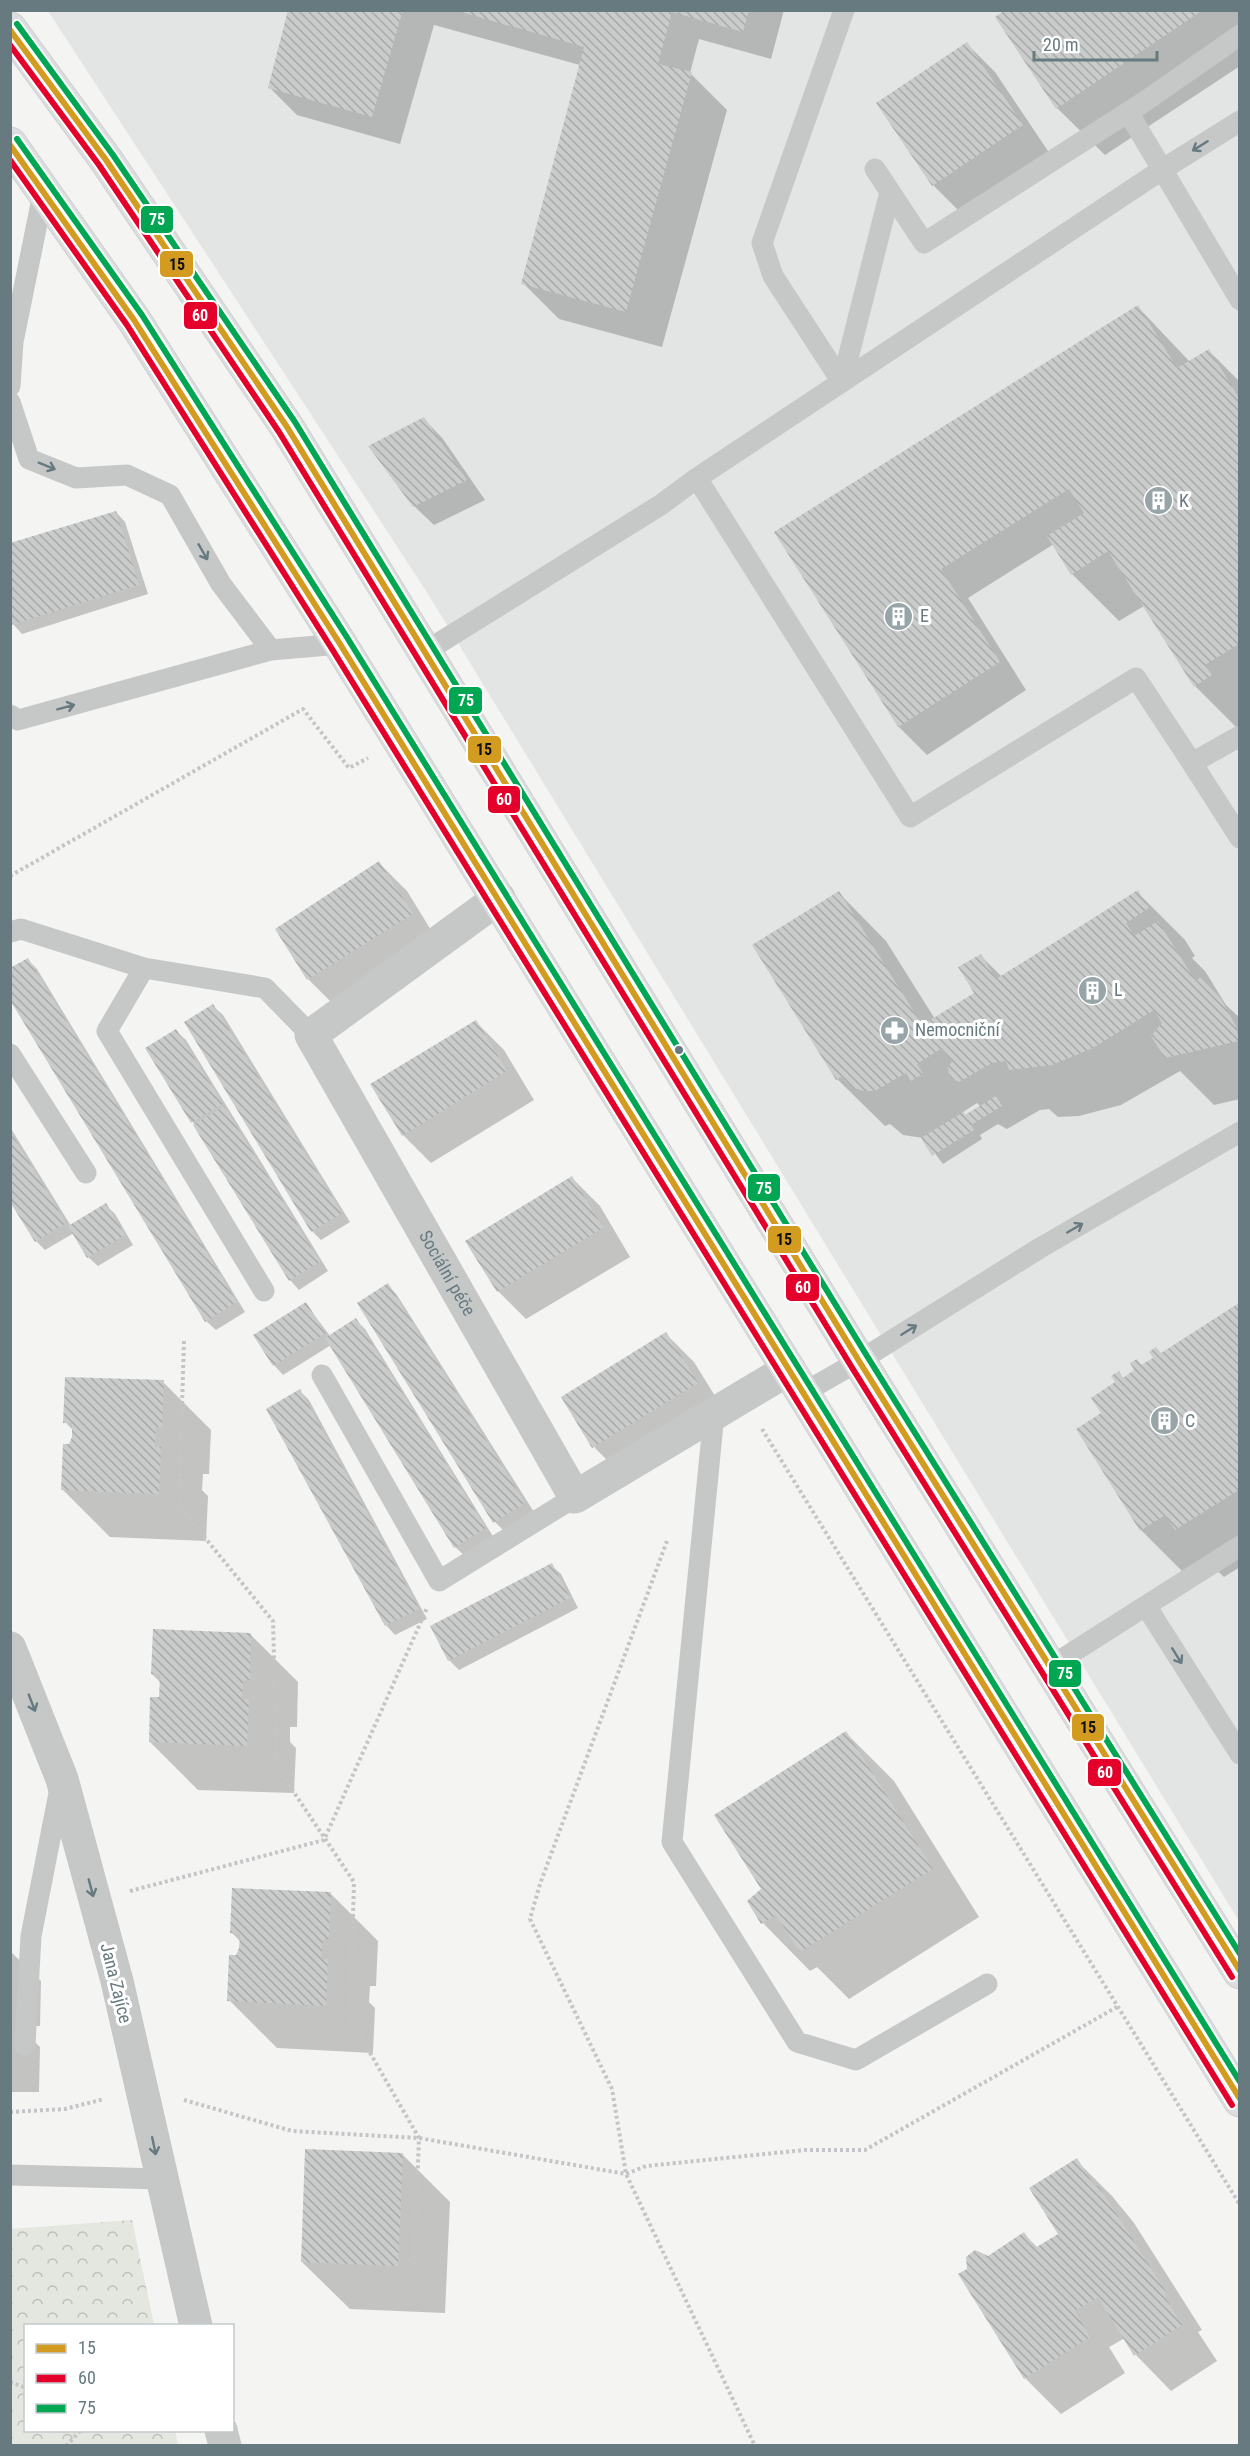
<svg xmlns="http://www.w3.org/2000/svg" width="1250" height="2456" font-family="'Roboto Condensed',sans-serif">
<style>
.built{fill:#e3e4e4}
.park{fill:url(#park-crowns)}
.shadow{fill:#0003;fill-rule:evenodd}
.building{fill:url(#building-back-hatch)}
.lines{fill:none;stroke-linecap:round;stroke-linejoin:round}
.primary-casing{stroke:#cfd0d0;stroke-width:35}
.path{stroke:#c4c5c6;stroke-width:4;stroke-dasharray:3 3;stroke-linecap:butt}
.service{stroke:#c6c8c8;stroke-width:21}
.minor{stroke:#c6c8c8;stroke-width:33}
.primary{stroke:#dcddde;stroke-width:33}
.bus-1-casing{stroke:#fff;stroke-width:10}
.bus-2-casing{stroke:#fff;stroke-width:10}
.bus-3-casing{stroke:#fff;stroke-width:10}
.bus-1{stroke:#d39b20;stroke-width:6}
.bus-2{stroke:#e4002b;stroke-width:6}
.bus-3{stroke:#00a651;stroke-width:6}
.oneway{stroke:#667a80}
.bus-dot{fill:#667a80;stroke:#fff;stroke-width:2}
.labels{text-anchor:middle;stroke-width:6;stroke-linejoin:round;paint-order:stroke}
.poi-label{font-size:18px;fill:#667a80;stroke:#fff;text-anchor:start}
.street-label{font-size:18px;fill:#667a80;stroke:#fff}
.line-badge{stroke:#fff;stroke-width:2}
.badge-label{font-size:16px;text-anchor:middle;font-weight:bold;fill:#fff}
.pale-badge-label{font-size:16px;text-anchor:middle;font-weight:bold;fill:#111}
</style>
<defs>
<pattern id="park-crowns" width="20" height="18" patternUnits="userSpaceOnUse" patternTransform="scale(1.5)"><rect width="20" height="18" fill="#e4e6e0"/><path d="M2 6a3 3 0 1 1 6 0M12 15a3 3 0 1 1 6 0" fill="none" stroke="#bdbfbb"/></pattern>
<pattern id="building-back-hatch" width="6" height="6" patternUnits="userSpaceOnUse" patternTransform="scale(1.5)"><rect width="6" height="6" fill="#cacccc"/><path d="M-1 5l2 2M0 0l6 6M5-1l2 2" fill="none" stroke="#a8abab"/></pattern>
</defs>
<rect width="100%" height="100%" fill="#f4f4f3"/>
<path class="built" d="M48,11H1239V1921L428,594Z"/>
<path class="park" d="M132,2220L154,2325L26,2326V2430L175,2431L178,2445H11V2229Z"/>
<path class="shadow" d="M289,10H784L771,59L699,39L690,73L727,110L662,347L559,319L523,283L580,65L434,25L400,144L297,115L269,87Z
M1008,10H1240V66L1105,155L1057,108Z
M967,44L995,72L1050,154L961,213L933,185Z
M1138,307L1190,362L1208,350L1240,382V731L1195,686L1144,606L1119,621L1072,574L1054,544L968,598L1026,690L927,755L899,727L776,533Z
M424,419L443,439L485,500L434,525L414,506Z
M116,512L125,522L148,594L22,634L13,624L10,618V545Z
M379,863L407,891L439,943L336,1007L308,979Z
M1137,892L1185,940L1195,956L1192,958L1205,971L1226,1005L1240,1018V1099L1214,1105L1180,1071L1121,1105L1079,1116L1058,1117L1049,1109L1040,1110L1007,1129L998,1124L980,1135L982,1139L943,1164L923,1138L903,1135L890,1124L885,1126L837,1079L839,893L886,941L935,1019L976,993L981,956L1002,977ZM977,1103L981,1107L966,1116L963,1112Z
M28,960L37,969L245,1312L216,1330L206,1321Z
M213,1006L223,1015L350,1222L321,1240L312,1231Z
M476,1022L504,1050L534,1100L431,1163L403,1135Z
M176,1031L186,1040L328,1271L299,1290L290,1280L147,1048Z
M10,1127L71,1226L106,1205L115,1214L133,1245L98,1266L88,1257L74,1233L45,1250L36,1241L10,1199Z
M572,1178L600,1206L630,1257L526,1319L498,1291Z
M388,1285L397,1295L534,1512L504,1531L495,1522Z
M306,1304L330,1336L356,1320L365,1329L494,1538L465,1556L455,1547L331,1345L283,1375L274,1365Z
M1240,1305V1567L1224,1577L1210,1564L1189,1578L1141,1530L1103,1414L1117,1383L1118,1373L1124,1379L1137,1370V1361L1143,1366Z
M666,1334L694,1362L725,1412L622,1475L594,1447Z
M163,1382L211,1430L209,1474H203L202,1490L208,1496L206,1541L110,1537L62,1489L74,1431L65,1422Z
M300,1391L309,1400L427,1619L395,1635L386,1625Z
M551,1565L561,1574L578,1608L459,1670L449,1660Z
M251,1635L298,1682L297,1727H290V1742L296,1748L294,1793L198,1790L150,1742L161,1699V1683L152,1674Z
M846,1733L894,1781L979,1917L849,1999L817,1967L810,1971L763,1923L749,1901L763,1890Z
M330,1893L378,1941L376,1986H370L369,2002L375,2008L373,2053L277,2048L229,2000L241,1942L232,1933Z
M10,1951L41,1981L40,2026H34V2041L40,2047L39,2092H10Z
M402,2154L450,2202L445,2313L350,2309L302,2262Z
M1076,2160L1112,2196L1134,2223L1202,2330L1198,2332L1217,2361L1171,2391L1136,2355L1125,2338L1109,2347L1125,2373L1061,2414L1025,2378L969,2269V2257L980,2252L988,2258L1024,2234L1038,2248L1060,2234Z"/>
<path class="building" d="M288,10H403L372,117L268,88Z
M454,10H749L743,32L672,12L658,64L692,72L626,312L521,284L584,47Z
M1005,10H1203L1056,109L995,17Z
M967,42L1023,125L932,186L876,103Z
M1138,305L1177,368L1209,349L1239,398V644L1205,665L1212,675L1194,687L1108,551L1071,575L1047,536L1084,513L1069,489L941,569L1000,662L898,727L774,532Z
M424,417L467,480L413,507L368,446Z
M116,511L139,585L11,625L10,543Z
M379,861L413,914L307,980L275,929Z
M1138,890L1149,908L1126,923L1134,936L1158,921L1196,982L1200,977L1221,999L1236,1026L1239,1041L1165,1058L1151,1036L1162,1023L1154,1010L1093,1048L1052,1065L1009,1070L1006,1061L992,1063L959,1082L949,1077L948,1066L952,1062L942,1048L917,1064L923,1074L911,1081L906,1073L875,1091H864L853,1088L841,1077L836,1080L752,945L839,891L922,1025L974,993L958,967L981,954L996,979Z
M28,958L237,1302L205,1322L10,1000V968Z
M213,1004L342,1213L311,1232L184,1022Z
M476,1020L507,1071L402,1136L370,1084Z
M176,1029L223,1104L191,1123L145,1048Z
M996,1096L1002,1106L971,1125L974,1130L932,1156L921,1138L963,1112L965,1115Z
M224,1106L320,1262L289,1281L193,1125Z
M10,1131L66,1223L35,1242L10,1202Z
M572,1176L603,1228L497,1292L465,1241Z
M106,1203L125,1235L87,1258L68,1226Z
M388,1283L525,1503L493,1523L357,1303Z
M306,1302L326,1333L273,1366L253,1335Z
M1239,1303V1490L1175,1530L1165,1515L1140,1531L1076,1429L1101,1413L1091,1398L1115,1382L1111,1376L1119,1371L1123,1378L1134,1370L1130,1363L1137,1359L1141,1365L1153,1358L1149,1352L1156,1347L1161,1353Z
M356,1318L486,1528L454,1548L325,1338Z
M666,1332L698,1383L592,1448L561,1397Z
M65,1377L164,1380L162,1427H156L155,1447H161L159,1494L61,1490L63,1444H69L72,1437V1423H63Z
M300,1389L419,1609L385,1626L266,1409Z
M552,1563L570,1598L448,1661L430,1626Z
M153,1629L251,1633L250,1680H243L242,1699H249L247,1746L149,1742L150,1697H159L160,1675L151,1674Z
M846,1731L933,1869L800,1952L776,1915L761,1924L747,1901L761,1889L714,1815Z
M232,1888L331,1892L329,1939H323L321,1959H328L326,2006L227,2001L229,1955H236L239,1948L240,1934L230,1933Z
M305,2149L403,2153L398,2266L301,2262Z
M1077,2158L1095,2187L1098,2185L1167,2293L1164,2295L1182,2325L1134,2356L1098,2297L1075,2311L1090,2337L1024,2379L958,2274L967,2269L966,2257L975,2250L988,2256L1024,2232L1035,2248L1058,2234L1029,2188Z"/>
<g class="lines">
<defs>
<path id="primary" d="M10,29L106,160L287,427L859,1361L1240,1972
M10,144L134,320L340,644L1240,2100"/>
</defs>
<use href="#primary" class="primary-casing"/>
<path class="path" d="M10,876L303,709L349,768L368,758
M184,1341L179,1506L273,1621L277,1767L354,1882L350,2018L419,2138L414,2264
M762,1429L1240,2205
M667,1541L540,1884L530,1919L612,2089L626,2174L755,2446
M130,1891L324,1840L427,1608
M184,2100L292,2131L419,2138L626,2174L646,2166L805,2150H865L1117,2007
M10,2112L65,2109L104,2099
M10,2382L26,2388
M66,2446L81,2430"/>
<path class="service" d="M1128,112L1240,300
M875,169L924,243L1144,102L1240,35
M842,382L773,276L762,243L844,10
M842,382L890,192
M10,386L13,342L44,189
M10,402L29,459L76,478L127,475L170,495L221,584L271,650L340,644
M697,478L910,817L1136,678L1192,763
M423,653L662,504L697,478L1160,171L1240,121
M10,715L18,720L271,650
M1240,736L1192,763L1240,838
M10,932L21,929L144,968
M10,1054L86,1173
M264,1291L107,1031L144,968L265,988L311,1035
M322,1375L439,1581L575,1497
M803,1393L859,1361L1040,1248L1240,1132
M714,1414L672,1842L797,2042L856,2060L987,1984
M1146,1606L1240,1754
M1051,1666L1240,1546
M25,2045L31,1936L60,1788
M10,2175L161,2179"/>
<g class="minor">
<path id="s1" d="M499,898L311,1035L575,1497L789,1369"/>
<path d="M10,1648L62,1779L117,1981L196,2326"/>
<path d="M221,2430L225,2446"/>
</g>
<use href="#primary" class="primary"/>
<defs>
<path id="bus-1" d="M10,30L106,160L287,427L859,1361L1240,1971
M10,145L134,320L340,644L1240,2099"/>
<path id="bus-2" d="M10,45L99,165L279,432L851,1366L1232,1977
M10,160L127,325L332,649L1232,2105"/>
<path id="bus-3" d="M17,24L113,155L295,422L867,1356L1240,1954
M17,139L142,315L348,639L1240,2082"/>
</defs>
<use href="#bus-1" class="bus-1-casing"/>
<use href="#bus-2" class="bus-2-casing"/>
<use href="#bus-3" class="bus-3-casing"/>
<use href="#bus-1" class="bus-1"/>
<use href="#bus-2" class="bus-2"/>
<use href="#bus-3" class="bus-3"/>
</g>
<defs><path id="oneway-shaft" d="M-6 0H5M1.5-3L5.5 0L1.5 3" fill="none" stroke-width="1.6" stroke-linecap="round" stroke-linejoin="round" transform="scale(1.5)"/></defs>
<g class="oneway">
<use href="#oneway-shaft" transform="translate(1200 146) rotate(148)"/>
<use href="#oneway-shaft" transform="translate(47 466) rotate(22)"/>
<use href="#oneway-shaft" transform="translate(203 552) rotate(60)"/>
<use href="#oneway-shaft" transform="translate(66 707) rotate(-15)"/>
<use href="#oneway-shaft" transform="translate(1075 1228) rotate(-30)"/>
<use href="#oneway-shaft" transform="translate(909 1330) rotate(-32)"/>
<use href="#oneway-shaft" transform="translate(1177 1656) rotate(58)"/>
<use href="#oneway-shaft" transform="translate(32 1703) rotate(69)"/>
<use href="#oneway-shaft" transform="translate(91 1888) rotate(75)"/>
<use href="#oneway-shaft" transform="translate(154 2146) rotate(78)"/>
</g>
<defs>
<symbol id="building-disc" viewBox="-11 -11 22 22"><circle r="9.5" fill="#98a5a8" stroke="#fff"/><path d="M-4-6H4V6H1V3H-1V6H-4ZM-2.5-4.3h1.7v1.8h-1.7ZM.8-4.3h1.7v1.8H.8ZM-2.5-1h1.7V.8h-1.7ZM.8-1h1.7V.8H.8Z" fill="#fff"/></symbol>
<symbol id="pharmacy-disc" viewBox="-11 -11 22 22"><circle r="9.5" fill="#98a5a8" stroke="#fff"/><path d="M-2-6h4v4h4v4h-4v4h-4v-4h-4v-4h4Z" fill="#fff"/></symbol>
</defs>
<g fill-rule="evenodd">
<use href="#building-disc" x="1142" y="484" width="33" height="33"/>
<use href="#building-disc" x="882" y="600" width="33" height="33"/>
<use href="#building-disc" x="1076" y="974" width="33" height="33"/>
<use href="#pharmacy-disc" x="878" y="1014" width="33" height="33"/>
<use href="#building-disc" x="1148" y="1404" width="33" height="33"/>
</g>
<circle class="bus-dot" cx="679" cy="1050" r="5"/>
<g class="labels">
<g class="poi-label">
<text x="1179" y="507">K</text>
<text x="920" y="622">E</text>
<text x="1114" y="996">L</text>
<text x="915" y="1036">Nemocniční</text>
<text x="1185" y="1427">C</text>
</g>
<g class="street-label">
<text dy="6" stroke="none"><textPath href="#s1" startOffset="507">Sociální péče</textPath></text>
<text transform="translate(116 1983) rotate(76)" y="6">Jana Zajíce</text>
</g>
</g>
<g class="line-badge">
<rect x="140" y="205" width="34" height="29" rx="6" fill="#00a651"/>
<rect x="159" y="250" width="35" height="28" rx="6" fill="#d39b20"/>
<rect x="183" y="301" width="35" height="29" rx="6" fill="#e4002b"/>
<rect x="448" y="686" width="35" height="29" rx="6" fill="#00a651"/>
<rect x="467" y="735" width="35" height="29" rx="6" fill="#d39b20"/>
<rect x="487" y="785" width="34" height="29" rx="6" fill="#e4002b"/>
<rect x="747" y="1173" width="34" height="29" rx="6" fill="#00a651"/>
<rect x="767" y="1225" width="35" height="29" rx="6" fill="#d39b20"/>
<rect x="785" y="1273" width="35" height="29" rx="6" fill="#e4002b"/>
<rect x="1048" y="1659" width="34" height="29" rx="6" fill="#00a651"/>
<rect x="1071" y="1713" width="34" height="29" rx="6" fill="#d39b20"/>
<rect x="1087" y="1758" width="35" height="29" rx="6" fill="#e4002b"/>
</g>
<g class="badge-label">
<text x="157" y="225">75</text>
<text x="200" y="321">60</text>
<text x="466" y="706">75</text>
<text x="504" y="805">60</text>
<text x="764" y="1194">75</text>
<text x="803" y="1293">60</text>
<text x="1065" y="1679">75</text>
<text x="1105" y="1778">60</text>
</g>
<g class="pale-badge-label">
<text x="177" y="270">15</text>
<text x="484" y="755">15</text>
<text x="784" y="1245">15</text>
<text x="1088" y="1733">15</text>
</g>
<rect width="1250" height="2456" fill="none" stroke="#667a80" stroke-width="24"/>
<rect x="24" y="2324" width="210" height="108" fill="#ffffff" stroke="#c2cacc" stroke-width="1.5"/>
<rect x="36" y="2344" width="30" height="9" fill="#d39b20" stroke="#c2cacc" stroke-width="1.5"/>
<text x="78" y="2354" font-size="18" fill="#667a80">15</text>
<rect x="36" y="2374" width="30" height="9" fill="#e4002b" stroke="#c2cacc" stroke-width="1.5"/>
<text x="78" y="2384" font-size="18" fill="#667a80">60</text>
<rect x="36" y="2404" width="30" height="9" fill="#00a651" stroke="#c2cacc" stroke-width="1.5"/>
<text x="78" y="2414" font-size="18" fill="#667a80">75</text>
<path d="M1034 51v9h123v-9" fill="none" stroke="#667a80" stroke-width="3"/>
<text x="1043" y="51" font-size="18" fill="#667a80" stroke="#ffffff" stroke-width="4.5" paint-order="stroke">20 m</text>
</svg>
